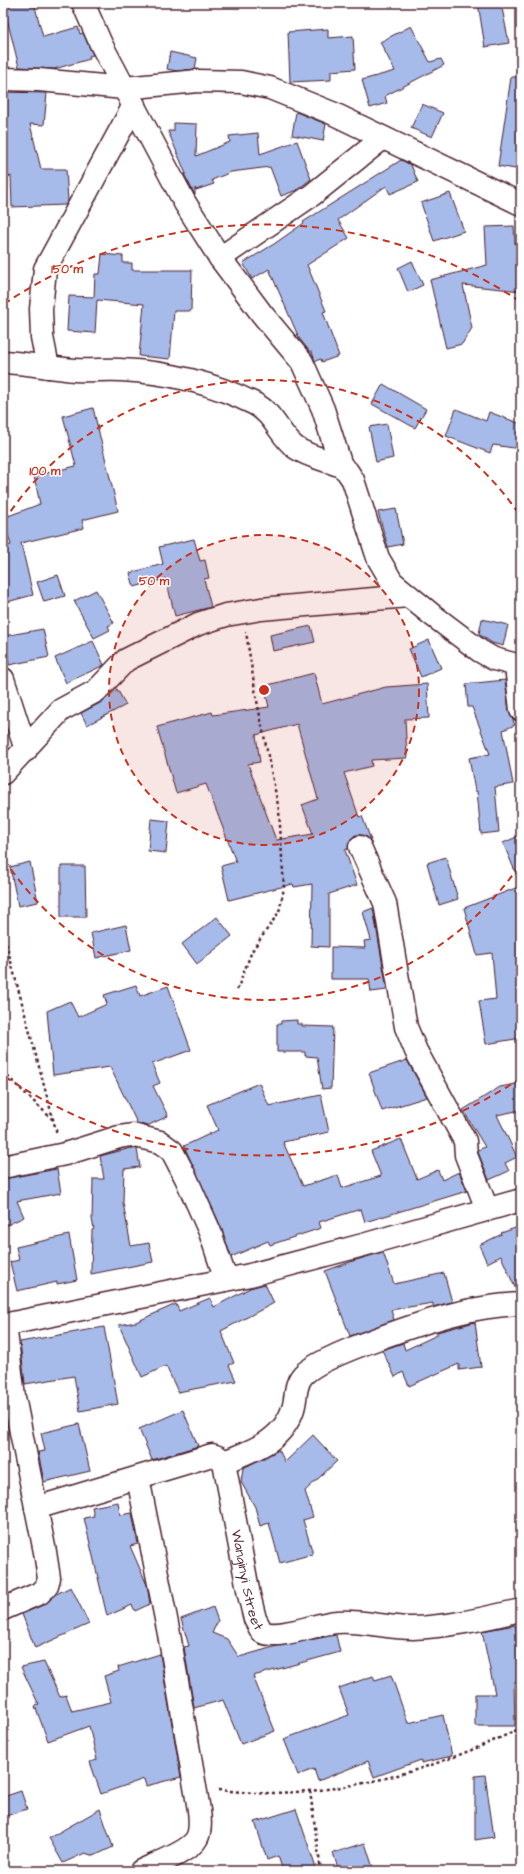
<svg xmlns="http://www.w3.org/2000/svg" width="524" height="1874" font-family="'Architects Daughter',sans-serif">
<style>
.building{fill:#a6bbe9;stroke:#4a1f2b;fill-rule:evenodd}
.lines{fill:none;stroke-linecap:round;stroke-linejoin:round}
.minor-casing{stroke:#4a1f2b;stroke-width:25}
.path{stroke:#4a1f2b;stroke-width:2.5;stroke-dasharray:3 3;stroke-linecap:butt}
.minor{stroke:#fff;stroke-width:22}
.ring{fill:none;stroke:#c8321e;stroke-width:2;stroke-dasharray:7 5}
.labels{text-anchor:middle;stroke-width:3;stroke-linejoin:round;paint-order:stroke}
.street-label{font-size:14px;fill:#4a1f2b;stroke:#fff}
.centre{fill:#c8321e;stroke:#fff;stroke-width:2}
.ring-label{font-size:12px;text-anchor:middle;font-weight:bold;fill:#c8321e;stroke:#fff;stroke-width:3;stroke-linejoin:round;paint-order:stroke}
</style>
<rect width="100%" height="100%" fill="#fff"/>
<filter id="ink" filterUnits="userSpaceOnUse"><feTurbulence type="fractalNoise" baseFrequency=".025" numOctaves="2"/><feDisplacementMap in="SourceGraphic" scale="8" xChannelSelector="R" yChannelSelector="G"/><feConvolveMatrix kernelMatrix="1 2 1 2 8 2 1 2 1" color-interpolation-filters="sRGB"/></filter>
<g filter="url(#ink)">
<path class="building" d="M3,3H34L43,37L78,27L80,34L83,33L93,55L89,56L90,59L54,69L19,67Z
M478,3H501L509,43L485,47Z
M411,26L430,62L441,59L444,65L385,96L387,103L370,108L362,80L395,71L380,42Z
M328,29V38L353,36L355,69L331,71V80L290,82L288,32Z
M170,52L197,58L195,69L176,71L167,69Z
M511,77H521V170L498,166Z
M3,92L47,93L44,125L30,124L41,169H66L68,201L65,205L12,207L11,176L3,178Z
M422,104L443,113L432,137L411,128Z
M296,112L326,124L323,141L292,135Z
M174,123L197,124L196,156L230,142L229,136L258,133L260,154L297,141L311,179L297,190L281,196L270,167L231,172L212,180L214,184L196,190L195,188V195L184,174H186L168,131H174Z
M401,160L411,165L418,182L390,194L386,186L338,220L349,238L307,265L326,311L323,312L339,356L322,362L321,359L315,361L312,352H310L299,338L269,269L252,279L243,263L274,244L304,223L303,222Z
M450,193L464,231L434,241L421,203Z
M514,226L515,244H521V291L463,285L472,328L462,344L446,348L430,280L487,265L485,227Z
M102,254L123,256V263H132V270H192L191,311H174L170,359L139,356L144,304L97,300L95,333L67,331L69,296L94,297L95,274H100Z
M412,261L423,285L408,292L398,268Z
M383,384L426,409L415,428L372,404Z
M93,408L118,511L82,520L84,528L21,543L33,595L3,603V547L11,545L3,518L40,504L34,476L76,466L63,416Z
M456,409L486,421L489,412L521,424V449L493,445L490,453L446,436Z
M387,424L393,458L376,462L369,427Z
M396,509L403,544L388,547L378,512Z
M194,539L200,561L205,560L209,578L204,579L211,607L175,616L166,579L134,587L130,573L163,564L159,547Z
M58,575L65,596L44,602L37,582Z
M96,590L114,623L108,626L110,630L94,638L74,601Z
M482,619L508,625L503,646L492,643L479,634Z
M311,626L315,642L273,651L270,635Z
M43,629L49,657L9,665L4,636Z
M429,640L441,668L421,677L409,649Z
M93,641L104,665L66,683L55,658Z
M314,673L322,704L386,687L427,684L429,718L405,719L407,758L371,760L372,766L344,773L359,817L362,816L371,840L362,835H355L350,840L348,849L345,850L357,885L329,894V947L311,946L312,884L294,887L293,884L229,900L221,866L236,862L206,784L176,793L157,727L212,712L213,715L269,707L264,686ZM297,724L318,799L302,805L313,834L276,840L248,764L260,762L256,735Z
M505,680L509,711L515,725L503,730L513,784L495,787L499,832L481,834L477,791H475L469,758L490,754L472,707H468L466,684Z
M117,689L126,705L87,725L81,713L102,702Z
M151,819L169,821L166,853L148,851Z
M521,835V885L503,843Z
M446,857L458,899L439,905L427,863Z
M30,862L38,902L18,906L10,867Z
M61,866H85L86,917H61Z
M521,886V984H518L521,1003V1038L486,1044L479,1001L496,999L492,953L477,955L464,908Z
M373,908L387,990L371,992L369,979H331V947L365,948L364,941L371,940L363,912Z
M217,917L232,936L197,964L182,944Z
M126,925L131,950L96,958L91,933Z
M136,985L140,996L168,986L191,1050L152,1064L160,1083L153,1086L168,1116L147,1126L137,1123L110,1067L53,1075L47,1011L70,1001L78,1017L107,1004L104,995Z
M297,1020V1024H302V1026L333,1027L331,1088L322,1089L317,1057L305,1056V1052H277V1024H281V1021Z
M407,1060L427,1097L382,1111L369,1073Z
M259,1083L269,1106L321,1095L329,1132L283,1142L303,1186L338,1175L342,1188L381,1176L371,1151L401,1139L417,1179L438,1170L442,1180L459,1172L467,1191L365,1222L361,1209L319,1222L321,1228L270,1245L268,1241L231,1257L221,1227L184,1146L218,1130L207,1105Z
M521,1083V1110L497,1115L517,1157L505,1163L509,1171L489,1180L478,1152V1150L485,1147L463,1110L500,1087Z
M131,1148L137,1149L140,1167L124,1169L123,1203L131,1246L149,1243L153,1262L91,1274L92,1230L94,1229L92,1219L93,1179H104L100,1156Z
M57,1169L61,1193L17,1201L24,1217L3,1227V1179Z
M521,1226V1292H517L501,1256L487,1263L479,1245L502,1234L501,1233Z
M69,1235L77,1280L57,1284V1282L17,1291L10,1262L19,1260L16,1247Z
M383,1252L394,1284L444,1273L452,1302L433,1307V1303L391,1310L394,1320L350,1336L325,1271L353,1261Z
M265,1284L274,1303L221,1331L234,1363L229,1365L236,1381L178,1392L166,1366L142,1377L119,1325L136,1322L176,1304L179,1311L210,1298L214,1307L250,1288Z
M475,1322L481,1367L459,1370V1364L409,1386L403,1372L395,1377L382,1350L403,1343L405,1350L437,1335V1332Z
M104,1327L118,1404L80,1411L74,1376L25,1384L20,1342Z
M183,1410L198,1446L152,1460L139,1429Z
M79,1424L90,1471L44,1482L38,1452L45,1451L41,1433Z
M313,1435L337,1461L305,1491L313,1517L303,1520L313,1554L280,1563L269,1523L260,1526L255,1507L241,1482L243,1468L279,1450L285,1462Z
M118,1502L120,1515L132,1513L138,1544L130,1546L147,1585L150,1604L135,1611L132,1605L107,1616L84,1518L94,1516L92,1507Z
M71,1587L89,1624L35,1648L22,1614L45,1604L56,1594Z
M213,1607L218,1621L212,1633L227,1639L239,1657L277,1646L336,1635L340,1652L253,1676L275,1731L241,1744L223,1700L194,1708L184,1647L189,1646L181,1619Z
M515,1625L521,1653V1681L514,1682L515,1726H475V1694H495L482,1631Z
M160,1654L181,1777L146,1786L144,1779L101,1794L90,1762L97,1760L89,1726L48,1741L35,1706L39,1705L21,1667L44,1662L60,1697L66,1695L72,1711L111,1702L104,1676L119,1671L118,1667Z
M391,1675L408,1723L443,1715L452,1756L421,1763V1760L374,1777L368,1761L318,1781L314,1769L298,1775L284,1739L349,1715L339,1688L373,1676L375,1680Z
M485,1775L494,1837L475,1840V1776Z
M21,1791L27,1809L3,1817V1797Z
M100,1809L113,1847L94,1856L85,1853L63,1863L49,1838Z
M296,1809L317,1871H283L278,1856L267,1860L255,1822Z
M365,1843L374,1871H339L333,1853Z"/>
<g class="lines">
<defs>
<g id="minor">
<path d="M83,3L101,44L185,203L220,258L262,314L302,362L323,409L341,466"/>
<path d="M3,79L39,80L124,88L198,81L241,82L270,88L332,113L521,204"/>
<path d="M220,258L312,195L383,138"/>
<path d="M3,362C27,363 51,368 75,370C90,371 106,369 121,370C168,372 213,383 255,404C274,414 280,436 296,448C309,457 327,460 341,466L347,471L353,480L378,558L392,582L431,614L480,651L494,659L521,666"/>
<path d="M48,367L42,337L41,309L45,269L134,105"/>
<path d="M516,666L521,710"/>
<path d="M3,679L26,750"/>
<path d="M3,773L61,710L96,691L126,660L198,624L226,615L261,609L408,596"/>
<path d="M360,847L385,903L406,1027L416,1051L465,1141L466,1155L487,1209"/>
<path d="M3,1167L65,1154L119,1137L132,1135L160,1142L172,1151L186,1178L210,1232L226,1280"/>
<path d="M3,1325L250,1275L363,1245L521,1200"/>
<path d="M224,1462C253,1450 282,1442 293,1409C297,1396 294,1385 303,1375C321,1355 429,1320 458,1313C479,1308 500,1305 521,1304"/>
<path d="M138,1478L169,1634L199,1810C200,1819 201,1830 197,1838C190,1852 155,1864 141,1871"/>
<path id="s1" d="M36,1508L212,1455L218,1457L224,1462L249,1595L255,1619L262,1632C280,1640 317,1623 337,1622C362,1620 387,1628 413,1628C449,1627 486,1618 521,1610"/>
<path d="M3,1609L40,1593L47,1585L49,1578L45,1552L14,1397L5,1324"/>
</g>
</defs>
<use href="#minor" class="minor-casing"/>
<path class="path" d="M3,932L57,1134
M237,990L252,951L279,912L284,888L279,810L256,696L246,632
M3,1072L52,1119
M218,1790C235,1791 252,1794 269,1793C360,1792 440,1767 521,1728
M310,1791L321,1871"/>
<use href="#minor" class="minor"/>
</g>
</g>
<circle cx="264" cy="690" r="155" fill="#c8321e" fill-opacity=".12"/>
<g class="ring">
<circle cx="264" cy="690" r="155"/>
<path d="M519 866A310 310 0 0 1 4 859M4 521A310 310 0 0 1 519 514"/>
<path d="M521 1078A465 465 0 0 1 4 1076M4 304A465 465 0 0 1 521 302"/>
</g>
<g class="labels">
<g class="street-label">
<text dy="5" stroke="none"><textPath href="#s1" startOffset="318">Wanginyi Street</textPath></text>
</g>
</g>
<circle cx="264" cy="690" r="6" class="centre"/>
<g class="ring-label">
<text x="67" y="273">150 m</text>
<text x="45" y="475">100 m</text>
<text x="154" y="585">50 m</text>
</g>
<rect width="524" height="1874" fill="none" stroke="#fff" stroke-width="16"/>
<rect x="8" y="8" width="508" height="1858" fill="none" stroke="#4a1f2b" stroke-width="1.5" filter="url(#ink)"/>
</svg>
